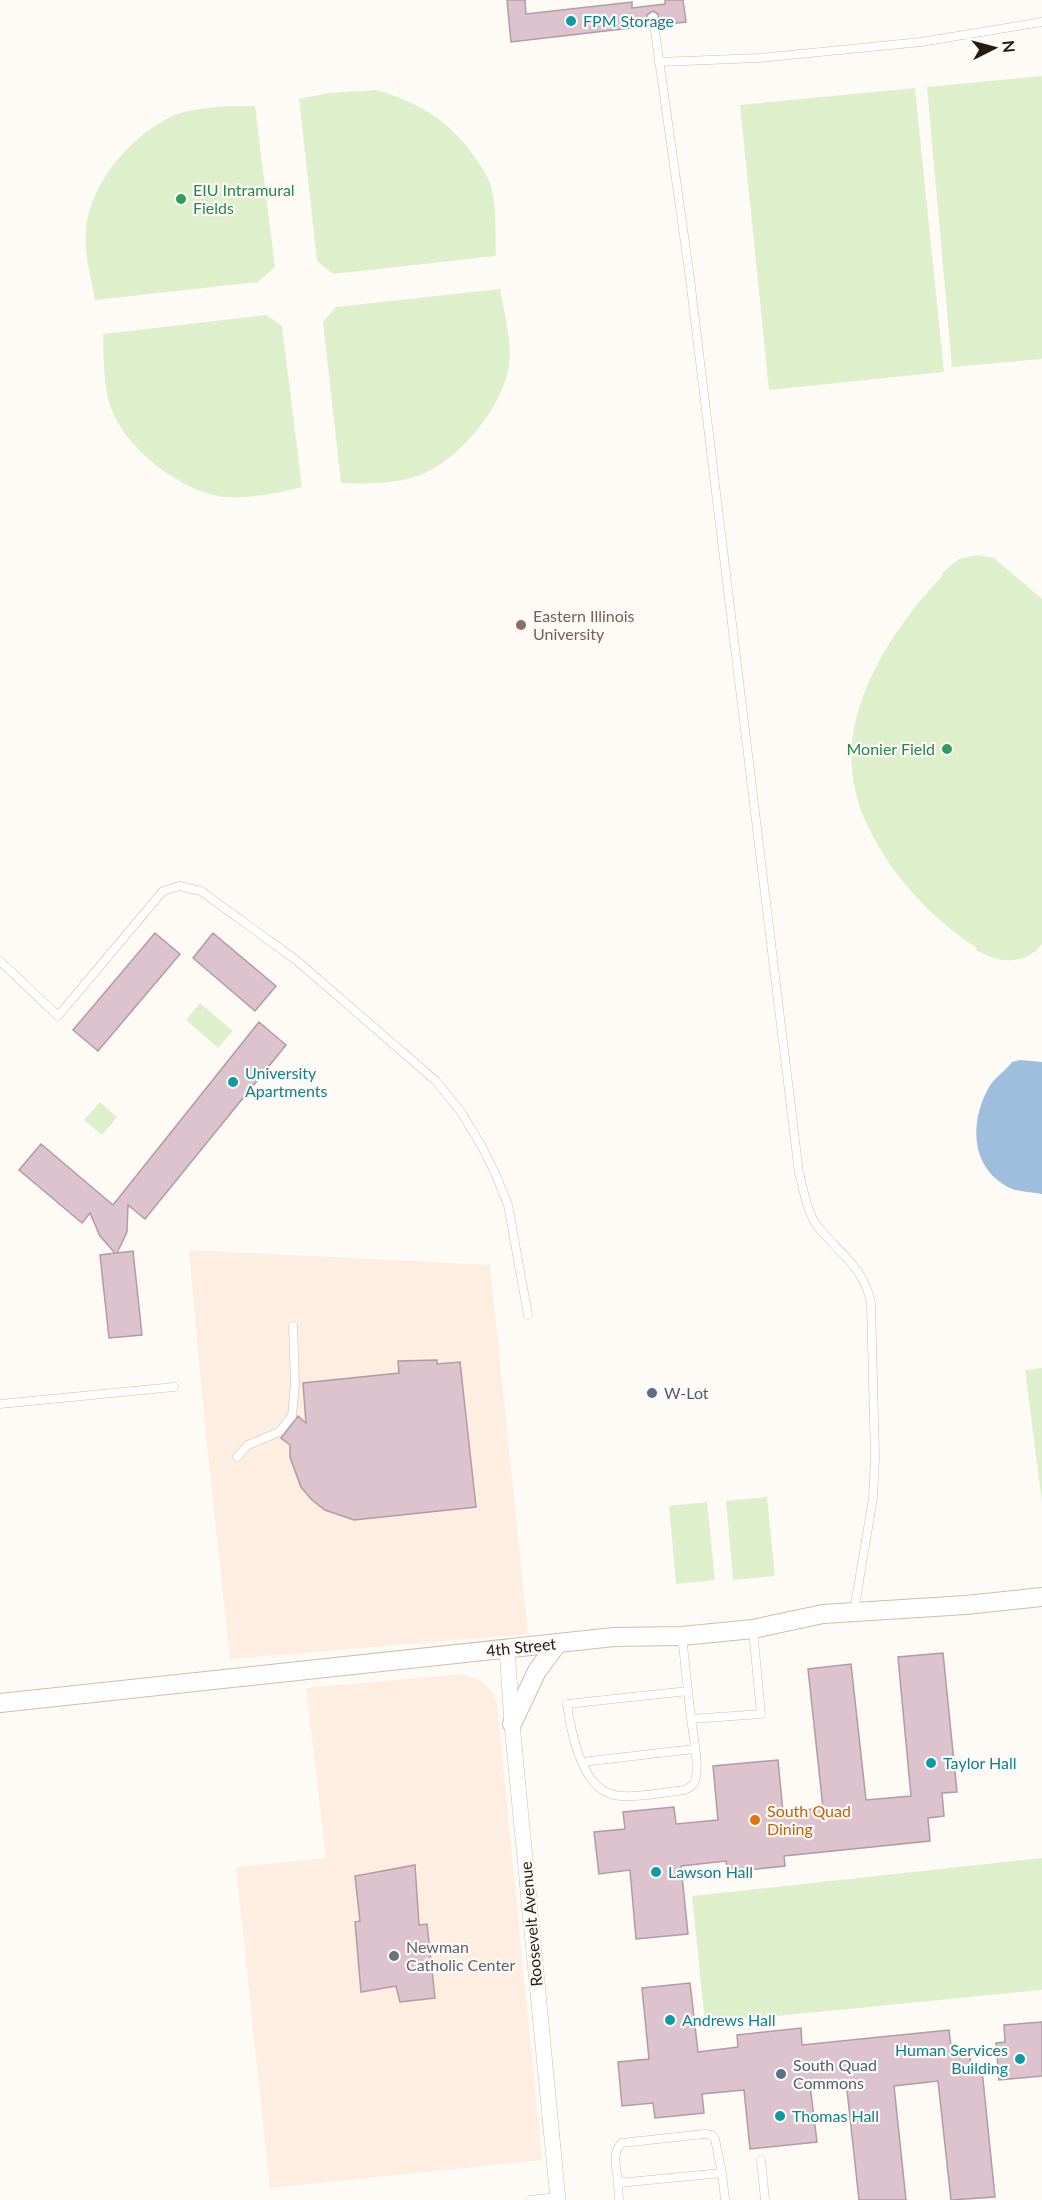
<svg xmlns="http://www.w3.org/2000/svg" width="1042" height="2200" font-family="Lato,sans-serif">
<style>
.commercial{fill:#fdeee1}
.green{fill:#ddf0cb}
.water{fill:#9fbedd}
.building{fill:#ddc3cd;stroke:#b39aa4;stroke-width:1.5}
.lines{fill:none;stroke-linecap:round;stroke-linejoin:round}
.service-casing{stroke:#cebfaa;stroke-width:9}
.minor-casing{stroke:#cebfaa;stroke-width:16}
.tertiary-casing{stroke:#cebfaa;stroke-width:20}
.service{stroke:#fff;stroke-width:8}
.minor{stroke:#fff;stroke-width:15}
.tertiary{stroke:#fff;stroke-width:18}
.culture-dot{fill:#0f9aa8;stroke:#fefbf6;stroke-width:2}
.leisure-dot{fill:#2e9e5b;stroke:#fefbf6;stroke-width:2}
.education-dot{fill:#8d6e63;stroke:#fefbf6;stroke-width:2}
.service-dot{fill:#5c6f8a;stroke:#fefbf6;stroke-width:2}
.food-dot{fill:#e8710a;stroke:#fefbf6;stroke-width:2}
.worship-dot{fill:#6b7280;stroke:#fefbf6;stroke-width:2}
.labels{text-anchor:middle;stroke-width:4.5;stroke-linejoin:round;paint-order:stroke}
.culture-label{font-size:16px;fill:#0d838f;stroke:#fefbf6;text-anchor:start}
.leisure-label{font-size:16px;fill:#27864d;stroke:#fefbf6;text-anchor:start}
.education-label{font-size:16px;fill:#785e54;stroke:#fefbf6;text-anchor:start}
.service-label{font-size:16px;fill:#4e5e75;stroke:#fefbf6;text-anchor:start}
.street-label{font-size:16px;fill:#221c15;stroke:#fefbf6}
.food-label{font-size:16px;fill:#c56008;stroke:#fefbf6;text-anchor:start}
.worship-label{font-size:16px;fill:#5b616d;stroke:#fefbf6;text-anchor:start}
</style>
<rect width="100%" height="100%" fill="#fefbf6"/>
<path class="commercial" d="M189,1250L490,1265L528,1634L230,1659L204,1416Z
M463,1674L481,1681L492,1692L497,1705L542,2160L270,2188L236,1867L326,1858L306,1688Z"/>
<path class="green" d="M1042,76V359L952,367L927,87Z
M915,88L944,372L769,390L740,105Z
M376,90C416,101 449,120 473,155C480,164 488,175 491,187C497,209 495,233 496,256L333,274L317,261L299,99L328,93Z
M225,106H255L275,267L258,282L95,300C91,278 84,254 86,231C89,183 133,133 175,115C190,109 209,108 225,106Z
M500,289C504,311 510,334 510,357C508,402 460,461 418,476C394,484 366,484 341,483L323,322L336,307Z
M266,315L282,326L302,487C278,493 250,499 225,497C180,492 121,446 109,402C103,380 104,356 103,334Z
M978,555L994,558L1042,599V944C1024,966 999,963 976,950L977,948C944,927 917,901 894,870C875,843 857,811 853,778C842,703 894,627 943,575L942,573L959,559Z
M200,1003L233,1031L218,1048L186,1020Z
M100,1102L117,1117L102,1135L84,1120Z
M1042,1368V1503L1025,1370Z
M767,1497L775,1576L733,1580L726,1501Z
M707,1502L715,1580L676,1584L669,1506Z
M1042,1858V1990L705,2023L692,1896Z"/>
<path class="water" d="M1020,1060L1042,1062V1194C1032,1192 1019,1192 1010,1188C971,1169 969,1124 988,1089C994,1077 1005,1072 1012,1062Z"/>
<path class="building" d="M507,0H525L526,14L632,2V8L665,4V0H683L686,22L660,25L658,14L653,11L647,15L648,26L511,42Z
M155,933L180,954L98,1051L73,1030Z
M213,933L276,986L255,1011L193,958Z
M259,1022L286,1045L145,1219L128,1205L127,1232L117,1253L133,1251L142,1335L109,1338L100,1255L115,1253L100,1236L90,1213L82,1223L19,1170L41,1144L113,1205Z
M437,1360V1364L460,1362L476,1507L354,1520L325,1510L312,1500L301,1487L290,1457V1445L281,1438L298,1416L306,1423L303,1383L399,1373L398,1361Z
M943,1653L957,1792L942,1793L944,1816L928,1818L930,1841L784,1856L785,1866L728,1872L726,1861L681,1866L688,1934L636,1939L630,1870L599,1874L594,1832L625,1829L623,1812L674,1807L676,1824L718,1820L713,1766L778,1760L783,1812L823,1808L808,1669L851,1664L866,1800L911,1796L898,1657Z
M415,1865L419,1925L427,1924L435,1998L400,2002L396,1986L361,1992L355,1922L360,1921L355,1876Z
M690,1983L698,2052L738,2047L737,2035L801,2028L802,2045L949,2030L952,2054L970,2053L971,2071L982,2070L995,2197L951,2200L938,2081L894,2086L906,2200H859L846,2081L810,2085L817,2142L750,2149L744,2090L702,2094L704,2113L655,2118L653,2103L622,2106L618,2062L649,2059L642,1988Z
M1042,2022V2076L999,2080L996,2043L1005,2042L1004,2025Z"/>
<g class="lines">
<defs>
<path id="service" d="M653,17L689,271L799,1173C804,1191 807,1213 818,1227C839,1253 865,1268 871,1304L875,1457L873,1498L854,1611
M659,62L759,58L921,42L1042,22
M0,961L58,1016L163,891L179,886L201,891L296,960L436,1081L461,1112L481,1145L495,1173L508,1205L528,1315
M0,1404L174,1387
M237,1457L248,1445L279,1432L292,1416L295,1383L293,1326
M682,1636L691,1719L761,1714L753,1630
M688,1691L567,1704C571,1732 581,1788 614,1795C633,1799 664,1792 685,1790C689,1788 693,1786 695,1781C700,1767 693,1734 691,1719
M582,1762L694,1749
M761,2160L765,2200
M618,2183C617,2170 611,2152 622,2143L704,2134L712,2135L715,2139L722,2173
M530,2200L558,2197
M619,2200L618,2183L722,2173L725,2200"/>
<path id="minor" d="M507,1648L512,1724L558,2200"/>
<path id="tertiary" d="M0,1703L614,1637L682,1636L753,1629L823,1614L966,1605L1042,1597
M512,1724L537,1671L558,1643"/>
</defs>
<use href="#service" class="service-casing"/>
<use href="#minor" class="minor-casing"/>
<use href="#tertiary" class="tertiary-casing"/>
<use href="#service" class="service"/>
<use href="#minor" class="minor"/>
<use href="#tertiary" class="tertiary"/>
</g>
<g class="culture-dot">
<circle cx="571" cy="21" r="6"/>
<circle cx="233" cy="1082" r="6"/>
<circle cx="931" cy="1763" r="6"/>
<circle cx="656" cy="1872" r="6"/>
<circle cx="670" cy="2020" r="6"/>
<circle cx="1020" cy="2059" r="6"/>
<circle cx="780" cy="2116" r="6"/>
</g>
<g class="leisure-dot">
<circle cx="181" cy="199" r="6"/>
<circle cx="947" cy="749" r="6"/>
</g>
<circle class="education-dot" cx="521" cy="625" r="6"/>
<g class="service-dot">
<circle cx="652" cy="1393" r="6"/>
<circle cx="781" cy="2074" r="6"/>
</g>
<circle class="food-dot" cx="755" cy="1820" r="6"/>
<circle class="worship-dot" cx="394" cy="1956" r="6"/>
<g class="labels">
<g class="culture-label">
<text x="583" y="27">FPM Storage</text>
<text x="245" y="1079">University<tspan x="245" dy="18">Apartments</tspan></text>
<text x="943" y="1769">Taylor Hall</text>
<text x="668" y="1878">Lawson Hall</text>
<text x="682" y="2026">Andrews Hall</text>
<text x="1008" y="2056" text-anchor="end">Human Services<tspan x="1008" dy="18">Building</tspan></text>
<text x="792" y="2122">Thomas Hall</text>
</g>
<g class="leisure-label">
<text x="193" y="196">EIU Intramural<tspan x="193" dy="18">Fields</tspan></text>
<text x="935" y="755" text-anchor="end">Monier Field</text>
</g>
<g class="education-label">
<text x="533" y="622">Eastern Illinois<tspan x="533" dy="18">University</tspan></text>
</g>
<g class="service-label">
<text x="664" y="1399">W-Lot</text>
<text x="793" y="2071">South Quad<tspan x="793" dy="18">Commons</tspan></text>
</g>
<g class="street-label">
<text transform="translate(521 1647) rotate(-6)" y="6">4th Street</text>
<text transform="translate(531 1924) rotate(-95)" y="6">Roosevelt Avenue</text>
</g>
<g class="food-label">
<text x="767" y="1817">South Quad<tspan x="767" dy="18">Dining</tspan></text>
</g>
<g class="worship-label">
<text x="406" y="1953">Newman<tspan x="406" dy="18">Catholic Center</tspan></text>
</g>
</g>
<g transform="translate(994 48) rotate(84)" stroke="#fefbf6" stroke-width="4.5" paint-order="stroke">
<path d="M0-4.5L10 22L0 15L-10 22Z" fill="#221c15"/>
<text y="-9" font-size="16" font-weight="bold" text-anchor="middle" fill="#221c15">N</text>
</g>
</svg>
